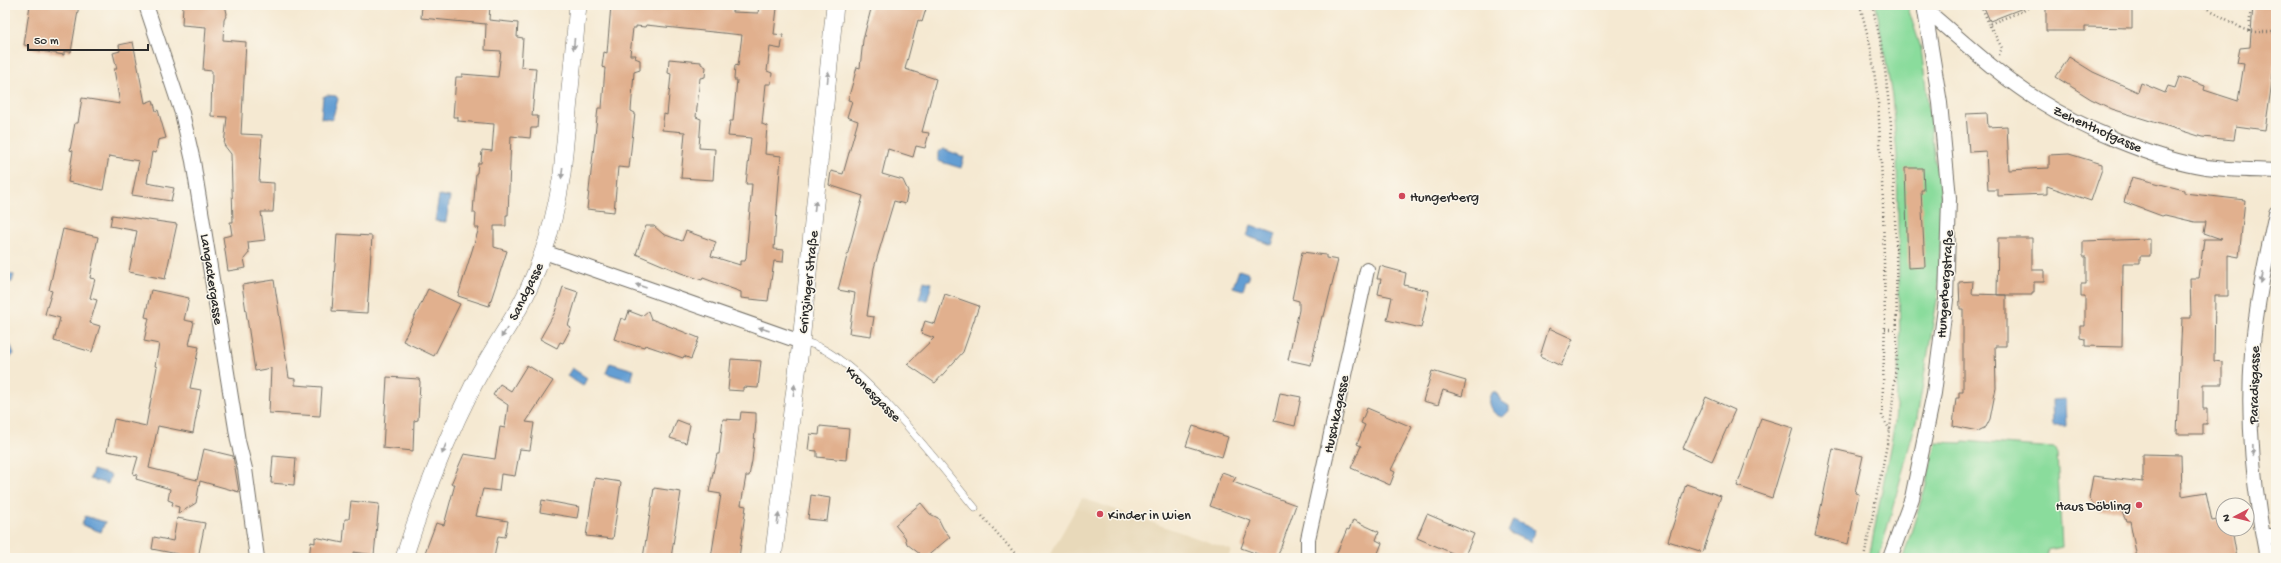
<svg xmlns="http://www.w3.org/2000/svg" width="2281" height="563" font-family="'Gochi Hand',sans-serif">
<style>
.built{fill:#e8d9ba}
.green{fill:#8adc9c;stroke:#5a8464}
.water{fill:#649ed3;stroke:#48647f}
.building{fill:#e1b08e}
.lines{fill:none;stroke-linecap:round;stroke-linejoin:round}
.service-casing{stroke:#726e65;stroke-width:8}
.minor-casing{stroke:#726e65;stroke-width:16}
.tertiary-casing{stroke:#726e65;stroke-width:18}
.path{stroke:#726e65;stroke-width:2.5;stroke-dasharray:1 3;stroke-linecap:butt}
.service{stroke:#fff;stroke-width:7}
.minor{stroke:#fff;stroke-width:14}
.tertiary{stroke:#fff;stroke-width:17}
.oneway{fill:#a0a0a0}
.poi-dot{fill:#d1495b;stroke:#fbf7ec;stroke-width:1.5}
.labels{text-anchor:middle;stroke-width:3;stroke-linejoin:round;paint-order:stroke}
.street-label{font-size:14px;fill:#2b2b2b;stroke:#fbf7ec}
.poi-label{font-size:14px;fill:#2b2b2b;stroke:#fbf7ec;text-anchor:start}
</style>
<rect width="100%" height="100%" fill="#fbf7ec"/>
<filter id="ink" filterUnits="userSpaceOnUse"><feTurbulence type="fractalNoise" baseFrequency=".025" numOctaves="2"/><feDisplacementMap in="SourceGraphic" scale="8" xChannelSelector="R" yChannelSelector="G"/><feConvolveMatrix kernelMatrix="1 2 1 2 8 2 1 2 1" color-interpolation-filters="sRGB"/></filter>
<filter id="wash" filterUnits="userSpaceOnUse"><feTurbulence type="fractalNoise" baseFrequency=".012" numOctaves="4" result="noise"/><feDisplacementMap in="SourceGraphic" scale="16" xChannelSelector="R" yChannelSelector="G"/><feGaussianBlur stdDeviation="0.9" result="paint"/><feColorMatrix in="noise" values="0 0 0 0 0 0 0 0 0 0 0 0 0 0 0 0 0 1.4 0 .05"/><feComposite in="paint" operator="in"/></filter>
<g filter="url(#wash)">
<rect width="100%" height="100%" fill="#f5e9d2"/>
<path class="built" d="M1082,498L1231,550L1228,558H1048Z"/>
<path class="green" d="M1876,5H1907L1921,48L1935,160L1941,185V233L1938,295L1917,418L1879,558H1869L1895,422L1900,345L1897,155L1892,97Z
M1963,441L2054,448L2057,454L2062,547L2048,550L2047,558H1903L1925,488L1936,442L1962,443Z"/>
<path class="water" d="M327,95L336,96L338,99L332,120L321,118L323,97Z
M943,149L964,157L961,168L938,161V152Z
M439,195L450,197L446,222L435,221Z
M1251,225L1276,234L1272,245L1247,236Z
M1239,270L1248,273L1249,279L1246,281L1243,290L1233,287Z
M5,272L14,275L12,282L5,283Z
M924,281L932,283L927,301L919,299Z
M5,343L11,346L14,354L5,363Z
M610,363L634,370L631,381L606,373Z
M572,368L587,378L583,386L567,376Z
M1493,392H1496L1501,401L1509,406V411L1503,417C1492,416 1483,400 1493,392Z
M2065,399L2066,426H2053L2052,400Z
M93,470L111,475L108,484L90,479Z
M85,516L105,522L101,532L82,525Z
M1513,520L1535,530L1530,542L1508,532Z"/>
<g id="blocks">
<path class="building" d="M30,5H79L71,52L64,51V55L29,49V46L24,45Z
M183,5H223L226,9L227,14L224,20L223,40L246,42L241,134L262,135L259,182L274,183V198L273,212H261L265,240L248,242L249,253L244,259L246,268L228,271L223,237L232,235L230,222H233L231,154L224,145L227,117L211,116L212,71L203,70L206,27L182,25Z
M422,5H490L489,20L518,23L517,37L523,38L521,67L536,68L532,116H538L537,128H531L530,138L511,136L508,215H506V226H494V247L507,251L489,306L458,296L479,228H475L476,213H473L476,173H477L478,163H481L482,150L492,151L494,124L458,121V117H453L456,77H462V74L498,77L501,51L485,50L486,24L421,18Z
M611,5H732V12L758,13L759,6L777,8L774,34L783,35L781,49L770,47L767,71L772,73L771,84H766L762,124L767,126L765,154L781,156L774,249L784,250L783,262L774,261L768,301L741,298V292L703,278L702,280L681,273L636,254L646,226H654L663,234L682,241L686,231L716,242L711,256L740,265V261H745L746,258L752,184H746L751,138L728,136L730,121H733L737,80H734L735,65L738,66L742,35L646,25L645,27L636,26V28H633L630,55H636L635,58L640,60V70L634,72L631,111L635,113L629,168L618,167L614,212L587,209L598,108H602L605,68L602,67L604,52L607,53Z
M872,5H917L926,9L922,22L918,20L905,69L936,79L922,132L929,133L925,148L916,146L913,157L888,149L882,174L903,180L908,191L905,204L894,201L874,268L867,316L874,317L871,336L849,333L855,293L838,290L863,196L829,185L831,171L843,174L858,121L847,117L852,101L848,100L857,67L860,68L863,40Z
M1983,5H2028V6L1990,21Z
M2046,5H2132V28L2085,27V31H2046Z
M2253,5H2276V54L2265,130L2236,126L2234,140L2202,137L2112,109L2091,99L2056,77L2069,57L2093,72L2138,92L2141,83L2165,93L2168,86L2175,88L2179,77L2205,86L2204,90L2238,101L2244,64L2237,63L2240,48L2250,47Z
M133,42L145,103L153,100L156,111L158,110L166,138L158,140L156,153L152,152L147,183L174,188L171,201L132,195L139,161L109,156L103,190L68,182L73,151L70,150L75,123H78L82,98L120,104L114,69H117L113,53L120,51L119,45Z
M669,59L701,62V64L706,67L705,77L700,78L696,117L701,119L699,148L715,149L713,180L681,178L685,132L662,130L664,114L667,115L671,74L668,73Z
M1987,113L1988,127L2007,126L2009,170L2049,168V155L2069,154L2102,164V169L2091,201L2047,186V194L1998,196V190H1988L1986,151L1969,152L1966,114Z
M1905,168H1923L1924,190H1921L1925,267L1908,268Z
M2132,177L2184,190V193L2245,200L2239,257L2228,255V296H2215L2214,361L2222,362V384H2203V409H2207V424H2203V434H2177L2182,318H2191L2190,278H2199L2204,239H2221L2204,233L2206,222H2195L2165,215L2162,216L2124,202Z
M112,215L177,224L165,279L129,272L137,231L110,226Z
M63,229L98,237L90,278L95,279L90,298L97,300L90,323L100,326L92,352L54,341L60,318L45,314L52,291L49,290Z
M337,234L372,236L367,313L332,311Z
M1998,238H2032V270H2044V282H2034V292H2032V295H1997Z
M2150,239V256H2140V263H2123L2122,347L2085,346V339L2080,338V326H2085V296H2081V284H2086V257H2083V241Z
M1302,252L1326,255V258L1338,260L1324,316H1322L1311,365L1288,360L1299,310V301L1292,299Z
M1380,266L1406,273L1404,285L1429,291L1421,328L1387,320L1392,297L1378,294L1381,279H1377Z
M274,280L289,378L295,379V385L322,387L320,416L269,413L271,368L255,371L242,285Z
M1973,281L1972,294L2006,295V346H1995L1996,388L1990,419L1986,427L1978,431L1953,426L1956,398H1959V392H1963V309H1960L1959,282Z
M563,287L578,292L568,326L571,328L563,343L560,342L557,348L540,339L555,312Z
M428,289L460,304L434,356L403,341Z
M151,290L189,298L184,320L194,322L189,345L199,347L190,388L201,390L193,433L158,426L149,468L197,480L204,449L233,456L239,492L200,481L196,503L178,514L179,507L172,505L173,502L168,500L170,489L136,479L137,475L133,474L138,457L107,451L114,419L146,426L157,367L155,366L159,344L144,341L149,318L145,317Z
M945,294L979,306L963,352L935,383L907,364L934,338L921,333L925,321L935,324Z
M629,311L642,316L648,311L651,319L699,338L691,359L684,356L683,358L645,345L644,347L637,345L636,346L614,339L621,318L626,320Z
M1549,328L1573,339L1561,366L1540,356Z
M731,359L761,361L758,388L743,387V391L728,390Z
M527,365L553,381L526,422L534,423L530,450L520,449L515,476L501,474L499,491L483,489L476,516L508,521L505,537L498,536L494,558H423L436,523L444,525L455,484H451L464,454L495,459L500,427L505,428L508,405L493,395L500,384L511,391Z
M1432,371L1466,381L1462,396L1443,390L1438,405L1423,401Z
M387,377L419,379L420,382L418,420L414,421L413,451L383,448Z
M1280,393L1301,397L1295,426L1274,421Z
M1706,397L1735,410L1712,461L1683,448Z
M1367,408L1412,427L1391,470L1395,472L1390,485L1351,468L1361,446L1357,444L1365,425L1361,423Z
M741,412L756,413V422L752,461L749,476H746L741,505L746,506L739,558H711L721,494L709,492L717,454H719L723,419L740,420Z
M1761,418L1793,428L1772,498L1737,486Z
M677,420L690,425L686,443L670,438Z
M820,426L849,429L846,460L817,457V451L808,450L810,434L819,435Z
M1193,426L1228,437L1222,457L1186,446Z
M1833,449L1863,456L1855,493L1859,494L1848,544L1815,536Z
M2143,454L2181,455L2182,496L2206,492L2212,521L2223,519V529H2232L2237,558H2137L2130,521H2126L2121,510L2099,511L2089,498L2093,476L2143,482Z
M273,456L296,458L294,485L271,483Z
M1222,472L1236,477L1233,482L1296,505L1277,558H1269L1241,548L1251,521L1210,506Z
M595,478L621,482L613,539L586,536Z
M1686,484L1721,496L1703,552L1668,541Z
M654,488L681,492L671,558H643Z
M811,495L830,498L827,521L808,519Z
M542,500L579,507L577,518L540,512Z
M351,501L379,504L374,555L354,552V558H309L311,542L315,543V537L343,543L345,519H349Z
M921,503L930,514L938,518L943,528L950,537L925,558L907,544L905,537L895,525Z
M1427,514L1474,534L1464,558L1417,538Z
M177,518L205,523L198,558L152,549L154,537L173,541Z
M1353,520L1379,532L1376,540L1382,543L1376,558H1342L1336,555L1347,529L1349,530Z"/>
</g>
</g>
<g filter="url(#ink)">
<use href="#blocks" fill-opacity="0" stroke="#726e65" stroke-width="1"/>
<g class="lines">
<defs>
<path id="service" d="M801,342C849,343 943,470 975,508"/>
<path id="minor" d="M146,5L182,113L193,161L238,441L245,469L257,558
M1927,11C1963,41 1998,75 2038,100C2082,128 2154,159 2206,167C2229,170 2253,170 2276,171
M544,252L801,342
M2263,536H2276
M1308,558V539L1367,270
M1890,558L1912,498L1934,393L1946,300L1949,198L1940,103L1924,5
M2267,558C2254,493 2247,419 2252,353C2256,306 2266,259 2276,213"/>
<path id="tertiary" d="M404,558C422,501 444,443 471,390C485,361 504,334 520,306C542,265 555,221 562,174L578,5
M773,558L801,342L835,5"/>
</defs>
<use href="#service" class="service-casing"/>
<use href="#minor" class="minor-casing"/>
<use href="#tertiary" class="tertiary-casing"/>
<path class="path" d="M1860,5L1871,49L1878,100L1883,202L1885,323L1882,416L1890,430
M1981,5L1989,24
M2202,5L2243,29L2253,32H2276
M2249,31L2251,5
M1999,55L2002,48L1989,24L2023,11L2032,5
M1885,329H1896
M982,516L1019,558
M1864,558L1890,430L1897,353L1896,243L1891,124L1883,52L1872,5"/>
<use href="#service" class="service"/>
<use href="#minor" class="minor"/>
<use href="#tertiary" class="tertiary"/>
</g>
<defs><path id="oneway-solid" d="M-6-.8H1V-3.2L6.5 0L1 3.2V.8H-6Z"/></defs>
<g class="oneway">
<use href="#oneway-solid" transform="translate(574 44) rotate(95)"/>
<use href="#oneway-solid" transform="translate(828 77) rotate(-84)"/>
<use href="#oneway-solid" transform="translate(562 173) rotate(96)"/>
<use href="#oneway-solid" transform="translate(815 206) rotate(-84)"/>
<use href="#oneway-solid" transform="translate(2262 278) rotate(102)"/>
<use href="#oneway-solid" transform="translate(641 286) rotate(-161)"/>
<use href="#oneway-solid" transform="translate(764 329) rotate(-161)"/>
<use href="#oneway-solid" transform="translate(504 333) rotate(122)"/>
<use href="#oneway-solid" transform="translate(794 390) rotate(-83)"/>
<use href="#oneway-solid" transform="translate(444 449) rotate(111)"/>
<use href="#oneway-solid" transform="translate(2253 450) rotate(88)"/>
<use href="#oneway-solid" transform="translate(778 519) rotate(-82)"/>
</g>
</g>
<g class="poi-dot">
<circle cx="1402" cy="196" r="4"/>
<circle cx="2139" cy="505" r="4"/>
<circle cx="1100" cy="514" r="4"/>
</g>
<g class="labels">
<g class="street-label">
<text transform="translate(2098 128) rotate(24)" y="5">Zehenthofgasse</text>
<text transform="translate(213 279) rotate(81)" y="5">Langackergasse</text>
<text transform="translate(807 282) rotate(-84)" y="5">Grinzinger Straße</text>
<text transform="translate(1944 284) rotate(-86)" y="5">Hungerbergstraße</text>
<text transform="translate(525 291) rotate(-64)" y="5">Sandgasse</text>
<text transform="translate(2253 385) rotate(-89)" y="5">Paradisgasse</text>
<text transform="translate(874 393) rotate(45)" y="5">Kronesgasse</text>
<text transform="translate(1335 414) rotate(-78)" y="5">Huschkagasse</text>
</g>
<g class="poi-label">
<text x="1410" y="201">Hungerberg</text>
<text x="2131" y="510" text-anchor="end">Haus Döbling</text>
<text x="1108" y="519">Kinder in Wien</text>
</g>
</g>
<rect width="2281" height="563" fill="none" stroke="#fbf7ec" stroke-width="20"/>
<g transform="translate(2235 517) rotate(263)"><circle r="19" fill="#fbf7ec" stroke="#a8a59f"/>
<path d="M0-3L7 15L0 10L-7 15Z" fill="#d1495b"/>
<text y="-6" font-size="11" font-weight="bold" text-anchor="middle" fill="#2b2b2b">N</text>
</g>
<path d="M28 44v6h120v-6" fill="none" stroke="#2b2b2b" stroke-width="2"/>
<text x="34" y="44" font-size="12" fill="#2b2b2b" stroke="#fbf7ec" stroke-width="3" paint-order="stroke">50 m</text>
</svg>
